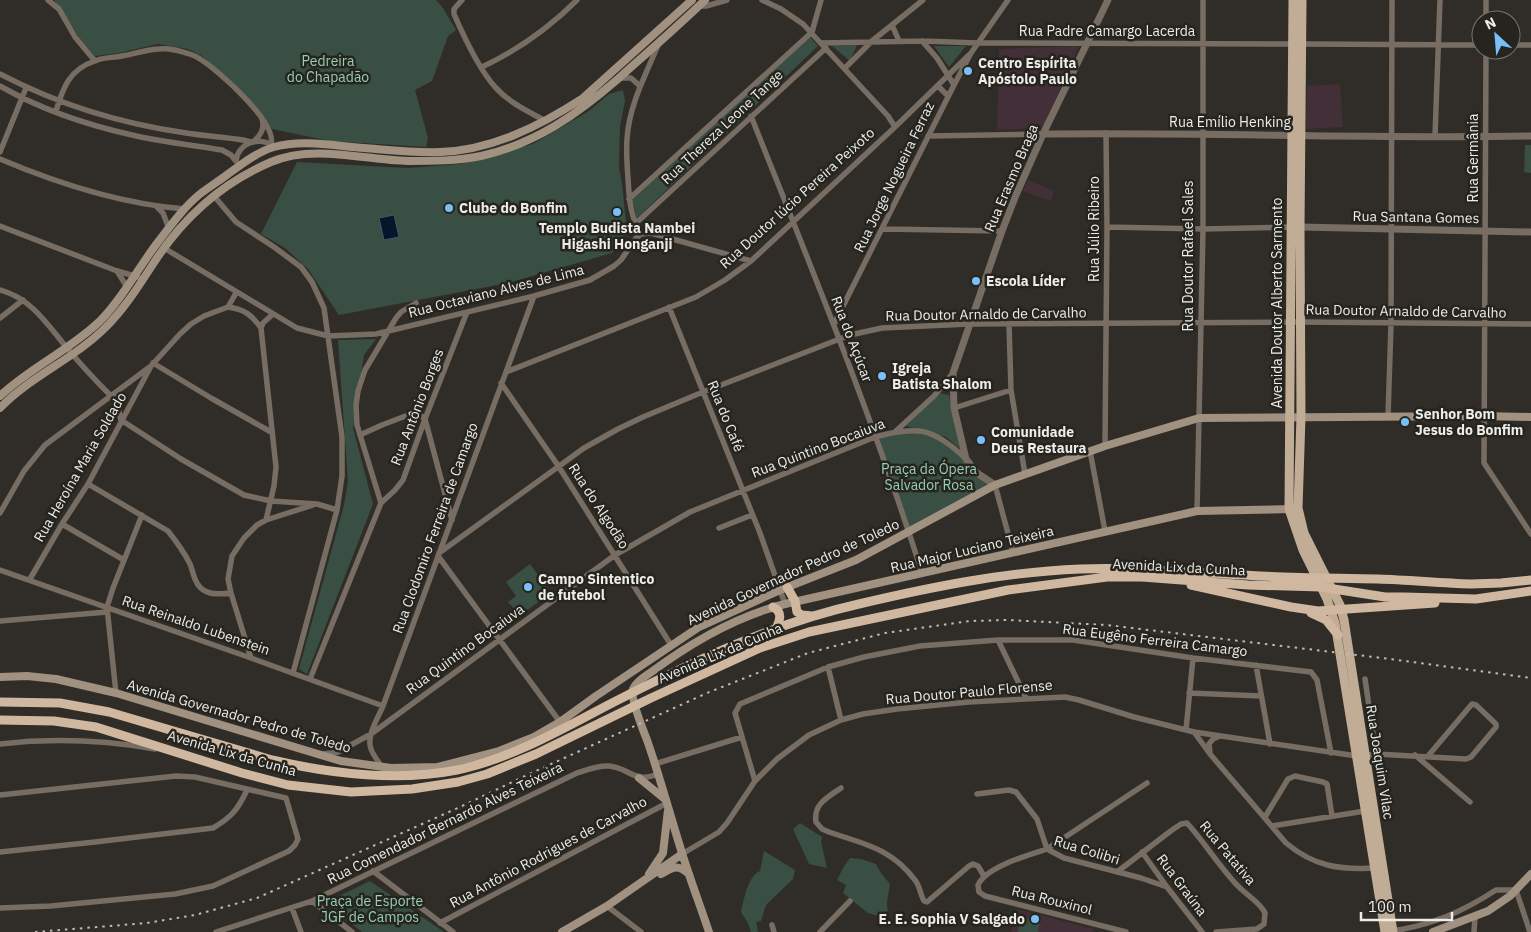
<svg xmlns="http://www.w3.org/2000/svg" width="1531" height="932" font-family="'IBM Plex Sans',sans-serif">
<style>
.education{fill:#422f37}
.green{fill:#394f43}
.water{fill:#041629;stroke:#4a5662}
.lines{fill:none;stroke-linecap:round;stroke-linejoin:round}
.minor{stroke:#776d63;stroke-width:5.5}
.tertiary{stroke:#776d63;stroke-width:7}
.secondary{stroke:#a19180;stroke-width:8}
.primary{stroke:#c1ac96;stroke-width:9}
.trunk{stroke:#d0b8a0;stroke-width:9}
.rail{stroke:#bdbbb6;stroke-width:2;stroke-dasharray:2.5 5;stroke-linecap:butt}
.poi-dot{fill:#7abff8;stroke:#26241e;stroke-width:2}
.labels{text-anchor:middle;stroke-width:5;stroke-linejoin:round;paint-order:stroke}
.street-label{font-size:14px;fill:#eeece8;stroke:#26241e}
.park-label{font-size:14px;fill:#96d1b2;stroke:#26241e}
.poi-label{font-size:14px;font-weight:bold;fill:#eeece8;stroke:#26241e;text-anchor:start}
</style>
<rect width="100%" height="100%" fill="#302d28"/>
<path class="education" d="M1079,46L1043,128L997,130L999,49Z
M1340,84L1343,127L1306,129L1307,86Z
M1028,180L1054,191L1051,201L1023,191Z
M1017,909L1093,929V932H1011Z"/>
<path class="green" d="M54,0H436L443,8L456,30L448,36L432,81L415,90L428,138L426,147L330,141L272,129L257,109L226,78L202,56L188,49L158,44L119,53L95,56L81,40Z
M809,36L818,46L637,218L632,200Z
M857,45L850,61L832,46Z
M934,46H966L949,67Z
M623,90L625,101L620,126L619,168L622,183L627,233L612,253L508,283L339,315L308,269L285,248L261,234L297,162L408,168L460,164L533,144L589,111L609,94Z
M1525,145H1531V173L1524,172Z
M376,339L364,355L353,428L373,504L307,674L299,669L344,505L348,481L338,340Z
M939,393L949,395L960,449L946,437L906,426Z
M898,432L926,433L942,441L965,461L972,475L992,484L910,527L878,440L887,435Z
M530,564L551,593L520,615L508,602L516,596L506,582Z
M800,823L822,837L821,842L827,868L809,864L793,829Z
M764,851L795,870L793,879L766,905L761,921L756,922L758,932H751L748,923L741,912C744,900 747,877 760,871Z
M850,858L861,859L876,864L881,873L890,884L887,902L888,919L868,913L843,893L846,885L837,880L843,868Z
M370,881L444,932H362L325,903Z
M1021,917L1040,921L1038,932H1018Z"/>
<path class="water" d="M394,215L399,237L384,240L379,218Z"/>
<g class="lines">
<path class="minor" d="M48,0L59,9L75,37L95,61C104,57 112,58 122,56C140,53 156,46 175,50C183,52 193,54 200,59C218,70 278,123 271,145
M462,0L454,9V14C464,37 480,71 496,88C510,103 527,111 544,120
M762,0L781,9L803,24L888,116L895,127
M1486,0V20
M697,6H706L727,0
M892,25L899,41
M922,41L937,58L954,85
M822,43L922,41L979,43L1293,44
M1302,44L1481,45
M1511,45H1531
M1486,50L1484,463L1531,534
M482,67C518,50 549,28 577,0
M845,68L872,41L923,0
M0,74C57,104 122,124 186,133C205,136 224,137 243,140L251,142
M618,78H631L640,86
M0,86C40,109 87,125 132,135C162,142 192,145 222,150L231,155L235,160
M938,86L948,96
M56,111C63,87 70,69 95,61
M751,116C811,267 873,418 922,573
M928,136L1043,134
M1435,136L1440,0
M254,141C261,135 265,128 262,119
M0,152L26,88
M0,159C59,184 121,204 185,209
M236,161C238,143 260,135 274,147
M214,196L236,222L274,247L301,267L312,282L324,308L342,437V476L337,510L293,673
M629,199L812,32L821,0
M157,207L163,213L169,229
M635,224L826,48
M0,226L117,271L135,276L143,280
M1107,227L1203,229L1290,227
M883,229L1002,231
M641,234L651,233L751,261
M164,248L297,328L328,336L376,334L534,296L590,280L614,266L621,260L636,238L641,234C630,216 629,198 628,178C627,165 626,152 627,139C629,105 646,74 659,43
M117,271L127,287
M0,290C32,299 47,324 67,348C81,365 96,381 112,397L117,404L121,420L181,459L244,495L271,501L317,504L337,510
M228,307C244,309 252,315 261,328
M669,307L760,533L785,604
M0,318L23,300
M834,324L954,85L971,53L1008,0
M1009,324L1011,390L1025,474
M153,363L211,398L271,432
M506,372L696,297L725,280L751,261L895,127L971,53
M501,383L559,467L671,645
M954,408L1011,390
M1388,417L1391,324L1392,0
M896,431L934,396L953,373
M360,435L382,425L416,412L425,419L452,520
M1105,446L1107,227L1106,133
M1090,451L1105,531
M88,484L168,531C176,541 184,552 190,564C192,569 193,574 195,579C201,595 215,595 231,593
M995,485L1013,552
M381,503L395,490L403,480L425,419L467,312
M1197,511L1203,229V0
M0,513L24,471L45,445L151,366L180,334L191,324L204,316L228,307L236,293
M266,520L274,486L276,467L261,328L263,323L272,315
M62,524L124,560
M719,528L752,515
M439,553L584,448L618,429L643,417L703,392L850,335L882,328L969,324L1300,322L1531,324
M438,556L560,722
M0,570L251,658L383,706
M30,579L62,524L88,484L150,368
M0,621L107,612
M998,640L1026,698
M251,658L231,593L228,579L232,556L244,538L257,525L266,520L313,505
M1256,665L1270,744
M828,667L841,720
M310,679L381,503L357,425L356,405L358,391L365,370L396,318L401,312L416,303
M1365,679L1376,754
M116,693L107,607L113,588L142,515
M1189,693L1261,696
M1186,730L1193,658
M1194,732L1210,754L1286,843C1315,867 1340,870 1376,868
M0,744C52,738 103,740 155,749
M1210,753L1209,744L1213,739L1220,736
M324,754L338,752L371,734L615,555L657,531L690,512L875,437C917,425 934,428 966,459
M1415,755L1470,802
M655,764L742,737
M382,767C378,761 373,755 371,749C366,736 378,718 383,706L534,296
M755,781L735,713L740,704L828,667L864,657L920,646L998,640H1073L1193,658L1311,672L1317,680L1331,753
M841,788C828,797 813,804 816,822L822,829L829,832C864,844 891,848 915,880C920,886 920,894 924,901L927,902L969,866L973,864L978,866L984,876
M977,794L1009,790L1016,792L1037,819L1047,849L1147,783
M0,795L176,776L195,777L286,798L298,839L295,845L289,851L213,886L175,894L51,906L0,908
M1265,817L1288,779L1295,776L1323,782L1327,784L1332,816
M1272,826L1365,811
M0,852L95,842L213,828C232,817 238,809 247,790
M1142,852L1167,887L1202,932
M682,854L719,832L727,823L755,781L777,759L809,735L841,720L863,714L897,709L969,702L1065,697L1079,700L1134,717L1194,732L1357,756L1376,754L1466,759L1471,757L1496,727V724L1476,705L1472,704L1428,756
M373,871L453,932
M1117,872L1172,830L1181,824L1187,823C1205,843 1219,866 1237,885C1246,895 1260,902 1265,913L1264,924L1257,929L1216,932
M312,901L352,932
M607,906L641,932
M292,908L301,932
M440,923L667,803
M772,925L774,932
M1392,931C1432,925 1462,912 1496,890H1516L1530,932
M216,932L312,901L577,773C587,770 598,765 609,766C630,768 634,784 658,774
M820,932L850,901
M1126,932L985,896L979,892L978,885C986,867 1028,855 1047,849L1064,858L1141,878L1167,887
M1474,932L1475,917"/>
<path class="tertiary" d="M1043,134C1206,132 1368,139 1531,136
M1300,227L1531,232
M995,485L977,473L966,459L954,408L953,373L1002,231L1016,195L1043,134L1108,0"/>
<path class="secondary" d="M0,396C31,367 70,350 100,321C123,298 138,268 158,242C171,225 184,207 200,194C209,187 219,181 228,174C242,164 257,152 274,147C302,139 335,146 364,148C389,150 415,153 440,152C492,150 540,126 583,98L692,0
M0,408C31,376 74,359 106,327C127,306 141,282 157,258C186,215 224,182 271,162C314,144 363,160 408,161C432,161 457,161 481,156C535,144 578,114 619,78C648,52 677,27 705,0
M0,677L27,676L56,679L116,693L341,761L391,768L437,767L499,751L534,737L560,722L596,696L699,627L780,590L856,560L995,485L1105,446L1199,418L1483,416L1531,417
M639,778L666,800
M649,874L663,853L668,810
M661,874C674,867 677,864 689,874
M562,932L607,906L682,854
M709,932C700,905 690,879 682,853C670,815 660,777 647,740C643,730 630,697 633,689C636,682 644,677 650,673C689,644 737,616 785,604L1197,511L1294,509
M1433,932L1488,911L1510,896L1531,874"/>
<path class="primary" d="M1293,0L1289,509L1303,550L1327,599L1335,623L1385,932
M1302,0L1300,227L1301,417L1298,508L1304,533L1340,605L1344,620L1393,932"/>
<path class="trunk" d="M1191,585L1291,607L1318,611L1435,603
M787,587L795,601L797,612L802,615L812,616
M773,607C783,612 780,620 776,629
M1311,613L1326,620L1338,635
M0,702L60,703L109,712L272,760C332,774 396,782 457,770C514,758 565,727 616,701C694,661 774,623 859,604C931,587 1005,572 1080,569C1140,567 1200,573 1260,576C1299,578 1339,578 1378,579C1409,580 1440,583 1471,584L1501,583L1531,580
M0,720L54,721L96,727L242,773L288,785L351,792L412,789L458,782L487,774L536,754L651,698L760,648L809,632L1008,590L1107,577H1142L1248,585L1321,587L1385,597H1404L1476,599L1531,591"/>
<path class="rail" d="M35,932L147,923L195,915L257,898L460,807L527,775L707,693L808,653L885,633L970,621L1008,620L1107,625L1382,658L1531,678"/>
</g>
<g class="poi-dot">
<circle cx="968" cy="71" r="5"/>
<circle cx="449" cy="208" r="5"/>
<circle cx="617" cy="212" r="5"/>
<circle cx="976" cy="281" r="5"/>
<circle cx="882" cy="376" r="5"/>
<circle cx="1405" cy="422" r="5"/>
<circle cx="981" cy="440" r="5"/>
<circle cx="528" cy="587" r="5"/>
<circle cx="1035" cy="919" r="5"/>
</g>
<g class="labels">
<g class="street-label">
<text x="1107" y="36">Rua Padre Camargo Lacerda</text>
<text x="1230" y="127">Rua Emílio Henking</text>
<text transform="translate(722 127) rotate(-43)" y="5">Rua Thereza Leone Tange</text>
<text transform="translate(1473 158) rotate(-90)" y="5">Rua Germânia</text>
<text transform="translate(894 177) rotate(-64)" y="5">Rua Jorge Nogueira Ferraz</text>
<text transform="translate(1011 178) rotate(-67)" y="5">Rua Erasmo Braga</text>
<text transform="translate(797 198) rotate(-42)" y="5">Rua Doutor lúcio Pereira Peixoto</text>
<text transform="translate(1416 217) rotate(1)" y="5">Rua Santana Gomes</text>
<text transform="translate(1094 229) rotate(-90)" y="5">Rua Júlio Ribeiro</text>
<text transform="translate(1188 256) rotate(-90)" y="5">Rua Doutor Rafael Sales</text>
<text transform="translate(496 291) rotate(-14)" y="5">Rua Octaviano Alves de Lima</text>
<text transform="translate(1277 303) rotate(-90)" y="5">Avenida Doutor Alberto Sarmento</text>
<text transform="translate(1406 311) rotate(1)" y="5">Rua Doutor Arnaldo de Carvalho</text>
<text transform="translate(986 314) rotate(-1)" y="5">Rua Doutor Arnaldo de Carvalho</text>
<text transform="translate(852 339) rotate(69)" y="5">Rua do Açúcar</text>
<text transform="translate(417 407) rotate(-69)" y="5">Rua Antônio Borges</text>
<text transform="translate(726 416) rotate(68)" y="5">Rua do Café</text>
<text transform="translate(818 448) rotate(-21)" y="5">Rua Quintino Bocaiuva</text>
<text transform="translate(80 467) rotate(-60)" y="5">Rua Heroína Maria Soldado</text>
<text transform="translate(599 506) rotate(57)" y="5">Rua do Algodão</text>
<text transform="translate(435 528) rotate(-70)" y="5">Rua Clodomiro Ferreira de Camargo</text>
<text transform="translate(972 549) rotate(-13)" y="5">Rua Major Luciano Teixeira</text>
<text transform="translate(1179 567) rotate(3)" y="5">Avenida Lix da Cunha</text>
<text transform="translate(793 572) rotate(-25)" y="5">Avenida Governador Pedro de Toledo</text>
<text transform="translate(196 625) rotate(19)" y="5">Rua Reinaldo Lubenstein</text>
<text transform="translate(1155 640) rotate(7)" y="5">Rua Eugêno Ferreira Camargo</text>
<text transform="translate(465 649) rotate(-36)" y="5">Rua Quintino Bocaiuva</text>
<text transform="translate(720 653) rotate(-23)" y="5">Avenida Lix da Cunha</text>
<text transform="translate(969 692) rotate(-5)" y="5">Rua Doutor Paulo Florense</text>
<text transform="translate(239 716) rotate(16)" y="5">Avenida Governador Pedro de Toledo</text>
<text transform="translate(232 753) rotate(16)" y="5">Avenida Lix da Cunha</text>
<text transform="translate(1380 762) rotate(81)" y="5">Rua Joaquim Vilac</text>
<text transform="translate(445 823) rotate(-26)" y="5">Rua Comendador Bernardo Alves Teixeira</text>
<text transform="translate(1087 850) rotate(17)" y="5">Rua Colibri</text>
<text transform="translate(548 852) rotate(-28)" y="5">Rua Antônio Rodrigues de Carvalho</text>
<text transform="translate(1228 853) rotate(50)" y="5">Rua Patativa</text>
<text transform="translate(1182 885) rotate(53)" y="5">Rua Graúna</text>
<text transform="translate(1052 900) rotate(14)" y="5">Rua Rouxinol</text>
</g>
<g class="park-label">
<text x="328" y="66">Pedreira<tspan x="328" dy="16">do Chapadão</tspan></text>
<text x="929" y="474">Praça da Ópera<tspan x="929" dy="16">Salvador Rosa</tspan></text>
<text x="370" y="906">Praça de Esporte<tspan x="370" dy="16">JGF de Campos</tspan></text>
</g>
<g class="poi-label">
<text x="978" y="68">Centro Espírita<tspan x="978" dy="16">Apóstolo Paulo</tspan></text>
<text x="459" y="213">Clube do Bonfim</text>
<text x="617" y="233" text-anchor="middle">Templo Budista Nambei<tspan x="617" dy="16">Higashi Honganji</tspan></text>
<text x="986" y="286">Escola Líder</text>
<text x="892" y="373">Igreja<tspan x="892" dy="16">Batista Shalom</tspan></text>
<text x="1415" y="419">Senhor Bom<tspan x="1415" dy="16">Jesus do Bonfim</tspan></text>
<text x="991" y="437">Comunidade<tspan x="991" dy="16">Deus Restaura</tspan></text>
<text x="538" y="584">Campo Sintentico<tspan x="538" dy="16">de futebol</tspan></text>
<text x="1025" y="924" text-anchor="end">E. E. Sophia V Salgado</text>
</g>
</g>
<g transform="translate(1496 35) rotate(334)"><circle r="24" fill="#26241e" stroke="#76746f"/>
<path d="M0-4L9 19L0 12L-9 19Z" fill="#7abff8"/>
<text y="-8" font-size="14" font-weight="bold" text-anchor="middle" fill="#eeece8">N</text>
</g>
<path d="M1361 912v8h91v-8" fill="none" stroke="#eeece8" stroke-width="2.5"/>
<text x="1368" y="912" font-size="15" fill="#eeece8" stroke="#26241e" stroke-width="4" paint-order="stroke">100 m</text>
</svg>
